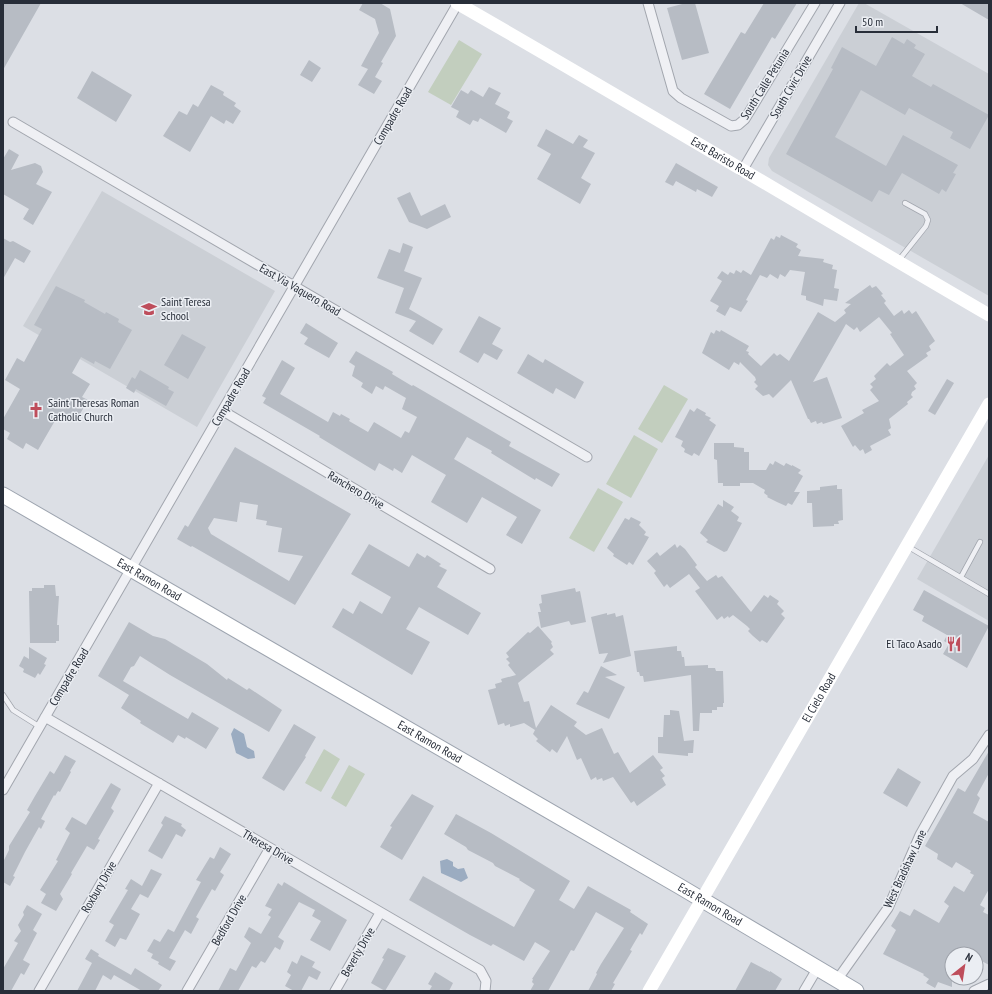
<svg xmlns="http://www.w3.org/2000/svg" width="992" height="994" font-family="'PT Sans Narrow',sans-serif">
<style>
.built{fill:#cbcfd5}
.green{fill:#c2cebe}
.water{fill:#9bacc1}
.building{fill:#b7bcc4;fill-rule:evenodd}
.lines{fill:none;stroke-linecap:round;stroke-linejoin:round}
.lane-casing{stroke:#a2a6ae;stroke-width:6}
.street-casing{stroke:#a2a6ae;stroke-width:11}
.primary-casing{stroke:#9da4af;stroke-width:17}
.lane{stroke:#eff0f4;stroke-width:4.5}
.street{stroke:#eff0f4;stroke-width:9}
.secondary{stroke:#fff;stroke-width:13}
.primary{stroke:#fff;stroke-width:15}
.labels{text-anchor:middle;stroke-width:3;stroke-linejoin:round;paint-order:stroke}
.street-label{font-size:12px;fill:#282e39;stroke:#ebeef3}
.poi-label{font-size:12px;fill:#282e39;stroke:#ebeef3;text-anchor:start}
</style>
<rect width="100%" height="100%" fill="#dcdfe5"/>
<path class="built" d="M859,3H864L989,74V296L772,171L768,165L769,158Z
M102,191L275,291L197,427L23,326Z
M989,455V621L917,579Z"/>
<path class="green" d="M459,40L482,54L451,105L428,92Z
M664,385L688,399L662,443L638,429Z
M634,435L658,449L631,498L606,484Z
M598,488L623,502L594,552L569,538Z
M324,749L340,759L321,792L305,783Z
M349,765L365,774L346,807L331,798Z"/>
<path class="water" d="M234,728L244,734L247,747L254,751L255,758L248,759L236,753L231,734Z
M447,859L453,862V866L458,869L464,868L468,878L461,882L441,873L440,861Z"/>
<path class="building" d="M3,3H41L3,70Z
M363,3H380L390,9L396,36L381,62L383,63L375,77L382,81L374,94L358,85L368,69L361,66L379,33L375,19L359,10Z
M686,3H695L709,53L682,60L667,8Z
M764,3H797L775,39L772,37L730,109L704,94L741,32L745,34Z
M960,3H989V20Z
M892,37L904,44L907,39L916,45L914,48L925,54L912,76L931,87L933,84L989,115L970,149L950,138L953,132L909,108L905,115L861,90L835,137L886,166L903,135L958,165L953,173L956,174L946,192L942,189L939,194L902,173L889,195L879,190L872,202L786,154L833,69L831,68L842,47L876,66Z
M309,60L321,68L312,82L300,75Z
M92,71L132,95L116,122L77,98Z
M211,85L224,92L223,95L236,103L234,106L241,111L233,124L226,120L224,124L211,116L190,152L163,136L179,111L187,115L193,104L198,107Z
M489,87L501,93L495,104L510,112L507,118L513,121L506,133L480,118L478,122L473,120L470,125L456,117L459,111L451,107L461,90L468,94L471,90L483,97Z
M546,129L573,144L579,135L588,140L583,147L595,153L581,178L591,184L580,204L537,179L551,154L537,146Z
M9,149L19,155L11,170L35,163L41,166L43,172L36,184L52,192L33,225L23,219L29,209L3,194V159Z
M676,163L718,187L712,197L697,189L696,192L676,181L673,186L665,182Z
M410,192L421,216L445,204L451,217L427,229L409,222L397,198Z
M781,235L798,244L796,247L801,250L798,256L824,259L823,262L833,265L832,269L837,270L834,288L839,289L837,301L824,299L823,306L806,300V296L801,295L805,272L790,270L785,277L780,274L778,279L770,274L767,278L760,275L746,300L748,301L741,312L730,307L725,316L716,311L719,306L710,301L722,281L717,278L722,271L728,275L730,272L734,274L736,270L741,273L743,270L751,275L771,238L774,240L776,236L780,238Z
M3,238L10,242L13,241L31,251L24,263L15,258L3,279Z
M403,243L413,247L404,271L422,278L409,309L443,329L433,345L409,331L416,321L395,313L404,288L377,278L389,249L400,253Z
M870,285L872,288L876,286L883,294L881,295L886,301L884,303L894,316L902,310L904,314L909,310L912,314L916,311L935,341L929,346L931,350L926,353L928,356L907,371L917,383L914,386L916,389L912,392L911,395L913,397L907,402L908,404L889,419L891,428L888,430L891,435L870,446L872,450L865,454L863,449L860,451L855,445L853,447L841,426L864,413L862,410L879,401L870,390L873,387L870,384L876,379L874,376L887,363L890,366L904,355L890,334L892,333L879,317L860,332L857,327L854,330L846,324L813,382L827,377L842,418L823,424L822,422L817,424L816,421L811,423L809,419H808L791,380L773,398L769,394L763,396L755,389L758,386L754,382L756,380L755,377L740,362L739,365L734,362L729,370L702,353L711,332L714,334L716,330L720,332L721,330L749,346L746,351L749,352L748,354L761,366L774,353L777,356L780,354L789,361L818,312L835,322L846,313L844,310L851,304L845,303Z
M56,286L85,300L84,302L105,314L106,312L119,319L118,322L132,330L110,369L95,361L94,364L81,357L72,373L90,384L82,397L88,400L76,421L60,412L38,450L26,443L23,449L7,439L10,433L3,429V419L20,389L5,380L17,358L24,362L42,329L34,325Z
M479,316L501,328L492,344L503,350L497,360L484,353L478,363L459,352Z
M306,323L338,343L329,358L304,344L308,338L300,333Z
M182,334L206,347L188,379L164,365Z
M356,351L393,372L392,374L412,386L413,385L511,442L509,446L560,474L552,487L536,478L535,480L491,453L492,451L467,437L454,459L541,510L522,544L506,535L517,517L482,497L467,523L431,502L446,475L412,455L402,473L394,468L393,471L379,463L375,471L319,437L320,436L263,403L266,398L262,396L282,360L295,368L280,394L328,422L333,412L340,416L341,414L350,419L349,421L368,432L374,422L401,438L405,431L409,433L417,417L402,409L406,398L385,386L383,390L376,386L372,394L361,387L363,383L352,376L355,366L349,362Z
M528,354L543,363L545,359L584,382L575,399L556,388L553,394L517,373Z
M140,370L169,387L168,389L174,392L166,406L136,389L134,393L126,388L132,377L135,379Z
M947,379L954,383L935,415L928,411Z
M697,408L706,413L705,415L711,418L709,420L716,425L699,456L694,453L692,456L684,452L685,449L681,446L683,441L675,437L690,409L694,412Z
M714,443H734V447L744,448V452H749V470H766L770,463L773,465L775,461L784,466L786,463L792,466V465L801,470L798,473L803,476L794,492H800L792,505L788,503L786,506L777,502L767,497L768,496L764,493L765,490L753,483H740V486H723V483H718L717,460L714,459Z
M235,447L351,514L295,605L192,546L191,547L177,539L185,525L188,527ZM240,502L258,505L256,519L267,521L266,525L282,528L278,552L303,556L289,581L211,534L208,528L214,518L237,522Z
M837,485V489H842L843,520L838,521L839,524H834V526L813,527L812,503H807V491L820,490V487Z
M723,500L734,507L731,511L739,517L737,521L742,523L727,551L724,552L706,542L708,540L700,533L718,504L723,507Z
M631,517L641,522L639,525L646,532L644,535L649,537L633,565L629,562L627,565L613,556L614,554L607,548L625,518L629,520Z
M369,544L409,567L417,553L425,558L427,555L441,564L439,566L447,570L437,587L481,613L468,635L419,607L406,629L430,642L412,675L332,627L343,608L353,614L360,601L382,614L391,597L351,574Z
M675,544L677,548L680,545L685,549L697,565L695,567L707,581L716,575L718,578L722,576L751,612L764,595L768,598L770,595L779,601L777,604L784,611L781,614L785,618L767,643L762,640L760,642L753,636L748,631L750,629L747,626L733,615L729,618L728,616L724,619L722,616L717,620L698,595L695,591L700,588L689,574L670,588L667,584L664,587L654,573L656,571L647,561L657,552L660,556Z
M44,585H55L56,596H59L57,625H59V641H56V643H30L29,591H32V588H44Z
M575,588L576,592L580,591L586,622L571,625L569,621L541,628L538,612H541L539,604L542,603L541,595Z
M924,590L989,626L967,668L943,654L949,644L944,641L947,635L922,621L924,616L913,610Z
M607,613V615L615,613L616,617L623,615L631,656L603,663L608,653L599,654L591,617Z
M129,622L153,636L165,639L207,664L227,680L228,678L247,690L249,688L282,710L269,732L170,675L140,656L134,666L131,667L123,681L188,719L192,712L219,728L206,749L186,737L185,739L178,735L173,743L140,723L141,721L121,708L129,695L98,676Z
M538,626L552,642L551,643L553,647L550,650L554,654L518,683L524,702L529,701L536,728L551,705L577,722L574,726L586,735L602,728L614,754L618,752L630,773L653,755L663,768L660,770L665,776L662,778L666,785L637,806L634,801L631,803L613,777L603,781L602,778L597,780L596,777L591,780L581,758L577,760L567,736L557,753L552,749L550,752L536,741L538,739L533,734L535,730L524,723L510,727V724L505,726L504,723L498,725L488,690L496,688L495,684L502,682L501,679L516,675L508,665L510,663L506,659L509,657L506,653L528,632L530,633Z
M677,646V651H681L682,657H684L685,666L708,665V668H715L716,671H723L724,703H723V707H717V710H712V713H700L699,731H693L691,675L644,682L643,676H640L639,672H637L634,651Z
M29,647L47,658L44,664L46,665L40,675L38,673L35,678L23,672L24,669L19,666L24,656L29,659Z
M601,666L617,675L605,677L625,687L609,719L576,704L584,691L588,693Z
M670,710L679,711L684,741L694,740L693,753H688V756L658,753V737H663L664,715H670Z
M294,724L316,737L305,756L306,757L284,791L262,778Z
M989,751V773L977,795L980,798L973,813L989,822V889L980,905L985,908L983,912L989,915V965L978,959L979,957L976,954L965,949L962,954H952V987L938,982L935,988L926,983L929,979L923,975L924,974L883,954L896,930L891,926L900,911L910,916L914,909L939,923L949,906L944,902L954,886L964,892L974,875L970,873L971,871L956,862L952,868L937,859L938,854L925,846L958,788L965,792Z
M65,755L76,761L70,771L71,772L60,792L58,791L55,796L54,795L41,819L45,821L41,829L39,827L25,852L13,876L15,877L10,886L3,882V862L9,850V846L30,812L27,810L35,796L50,771L54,774Z
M898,768L921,782L907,807L883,793Z
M111,783L121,789L111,808L114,811L98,839L100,840L94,850L87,846L71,873L72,874L60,894L63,899L56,911L41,903L46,894L40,890L58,861L56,860L70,833L65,829L72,817L86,825Z
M412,794L434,806L402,860L380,847L392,827L390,826Z
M456,814L491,833L570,881L559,900L574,909L588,886L631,910L630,912L648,924L642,935L640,933L630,950L632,951L613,983L615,984L611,991H588L597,974L596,973L601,964L624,928L596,912L574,951L571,950L548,991H530L534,984L532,982L533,979H532L550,951L535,942L524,961L493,944L491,946L470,935L409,900L423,876L514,927L535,890L519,880L520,879L495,866L493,863L468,850L466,847L444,834Z
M165,816L182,824L181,826L186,830L182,837L176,834L162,859L148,851L163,825L161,823Z
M220,847L231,854L220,872L224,875L215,891L212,889L196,917L199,919L191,934L185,930L169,958L176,961L170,971L158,964L159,962L151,958L153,954L147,951L154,939L160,942L168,929L174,932L201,882L196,880L210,857L214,859Z
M151,869L162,874L148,898L140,894L131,909L140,914L126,940L120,938L115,947L105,941L114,925L109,922L128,890L125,889L131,879L142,886Z
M284,882L347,920L330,951L310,940L321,921L312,916L315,910L299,902L278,937L284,941L280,950L275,947L265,963L261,961L256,968L252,966L238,991H218L230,968L236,971L251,943L244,937L249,927L261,934L271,917L268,915L272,909L265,906L278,883L282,886Z
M27,905L42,914L33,930L37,933L23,960L30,964L24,975L21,973L11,991H3V969L18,943L14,941L21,931L18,925L24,915L23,912Z
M388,948L406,956L385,991L371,983L384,959L382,958Z
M91,949L99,954L98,956L131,975L135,968L162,985L158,991H142L114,975L111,980L103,975L95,991H77L92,963L85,959Z
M301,955L315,962L312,967L321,972L317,980L309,976L301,991H294L285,986L291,975L287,972L292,961L297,964Z
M751,962L770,972V971L782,979L775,991H735Z
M435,972L453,983L449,991H429L432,986L428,984Z"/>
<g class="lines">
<defs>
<path id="lane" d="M899,260L926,226L928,220L925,214L905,203
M907,546L989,594
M961,577L980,542
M3,695L13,710L40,727"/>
<path id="street" d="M648,3L673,91L681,98L731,126L738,125L745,119L815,3
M13,122L587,457
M742,171L840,3
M223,411L490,569
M45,717L480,970L486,981L485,991
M3,790L458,3
M837,980L888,908L920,835L953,776L973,759L989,735
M39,991L159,783
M187,991L270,848
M335,991L380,913
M804,991L817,969
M974,991L989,984"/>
<g id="primary">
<path id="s3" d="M3,495L679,886L856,991"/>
</g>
</defs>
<use href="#lane" class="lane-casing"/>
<use href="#street" class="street-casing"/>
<use href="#primary" class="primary-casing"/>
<use href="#lane" class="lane"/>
<use href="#street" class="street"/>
<g class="secondary">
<path id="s1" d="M457,3C635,105 811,211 989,315"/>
<path id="s2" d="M649,991L989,404"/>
</g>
<use href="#primary" class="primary"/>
</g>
<defs>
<symbol id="school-bare" viewBox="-9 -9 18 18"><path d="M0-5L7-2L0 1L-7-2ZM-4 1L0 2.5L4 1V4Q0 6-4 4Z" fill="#be4d5b" stroke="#ebeef3" stroke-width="2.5" paint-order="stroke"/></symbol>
<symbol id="church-bare" viewBox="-9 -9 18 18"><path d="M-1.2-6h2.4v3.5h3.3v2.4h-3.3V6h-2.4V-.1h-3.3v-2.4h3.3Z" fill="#be4d5b" stroke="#ebeef3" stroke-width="2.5" paint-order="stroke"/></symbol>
<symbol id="restaurant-bare" viewBox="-9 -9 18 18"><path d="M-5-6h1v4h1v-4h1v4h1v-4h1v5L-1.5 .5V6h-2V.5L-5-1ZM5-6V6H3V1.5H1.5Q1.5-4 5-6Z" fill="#be4d5b" stroke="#ebeef3" stroke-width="2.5" paint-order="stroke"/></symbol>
</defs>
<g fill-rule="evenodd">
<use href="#school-bare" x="138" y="298" width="22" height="22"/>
<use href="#church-bare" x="25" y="399" width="22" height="22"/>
<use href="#restaurant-bare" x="943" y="633" width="22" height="22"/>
</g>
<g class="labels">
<g class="street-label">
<text transform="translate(765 84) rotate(-58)" y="4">South Calle Petunia</text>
<text transform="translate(791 87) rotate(-60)" y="4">South Civic Drive</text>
<text transform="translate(393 116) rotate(-60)" y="4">Compadre Road</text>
<text dy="4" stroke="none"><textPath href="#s1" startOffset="308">East Baristo Road</textPath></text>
<text transform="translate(300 290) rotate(30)" y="4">East Via Vaquero Road</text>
<text transform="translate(231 397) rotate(-60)" y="4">Compadre Road</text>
<text transform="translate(356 490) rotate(30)" y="4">Ranchero Drive</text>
<text dy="4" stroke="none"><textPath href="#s3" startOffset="169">East Ramon Road</textPath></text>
<text transform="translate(69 677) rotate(-59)" y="4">Compadre Road</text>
<text dy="4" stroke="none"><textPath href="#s2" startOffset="339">El Cielo Road</textPath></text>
<text dy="4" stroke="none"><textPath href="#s3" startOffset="493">East Ramon Road</textPath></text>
<text transform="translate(268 847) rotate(30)" y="4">Theresa Drive</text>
<text transform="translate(905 869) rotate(-65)" y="4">West Bradshaw Lane</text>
<text transform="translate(99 887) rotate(-60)" y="4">Roxbury Drive</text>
<text dy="4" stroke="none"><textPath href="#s3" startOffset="817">East Ramon Road</textPath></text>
<text transform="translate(229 920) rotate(-60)" y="4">Bedford Drive</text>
<text transform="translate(358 952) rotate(-60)" y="4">Beverly Drive</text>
</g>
<g class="poi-label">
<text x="161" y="306">Saint Teresa<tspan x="161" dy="14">School</tspan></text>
<text x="48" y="407">Saint Theresas Roman<tspan x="48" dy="14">Catholic Church</tspan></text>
<text x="942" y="648" text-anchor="end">El Taco Asado</text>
</g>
</g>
<rect width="992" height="994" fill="none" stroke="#282e39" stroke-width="8"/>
<g transform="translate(964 966) rotate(30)"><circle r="19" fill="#ebeef3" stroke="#9da1a9"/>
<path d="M0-3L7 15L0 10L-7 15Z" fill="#be4d5b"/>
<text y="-6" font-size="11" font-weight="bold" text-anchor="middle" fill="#282e39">N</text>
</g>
<path d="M856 26v6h81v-6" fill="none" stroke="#282e39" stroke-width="2"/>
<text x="862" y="26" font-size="12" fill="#282e39" stroke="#ebeef3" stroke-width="3" paint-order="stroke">50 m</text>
</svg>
